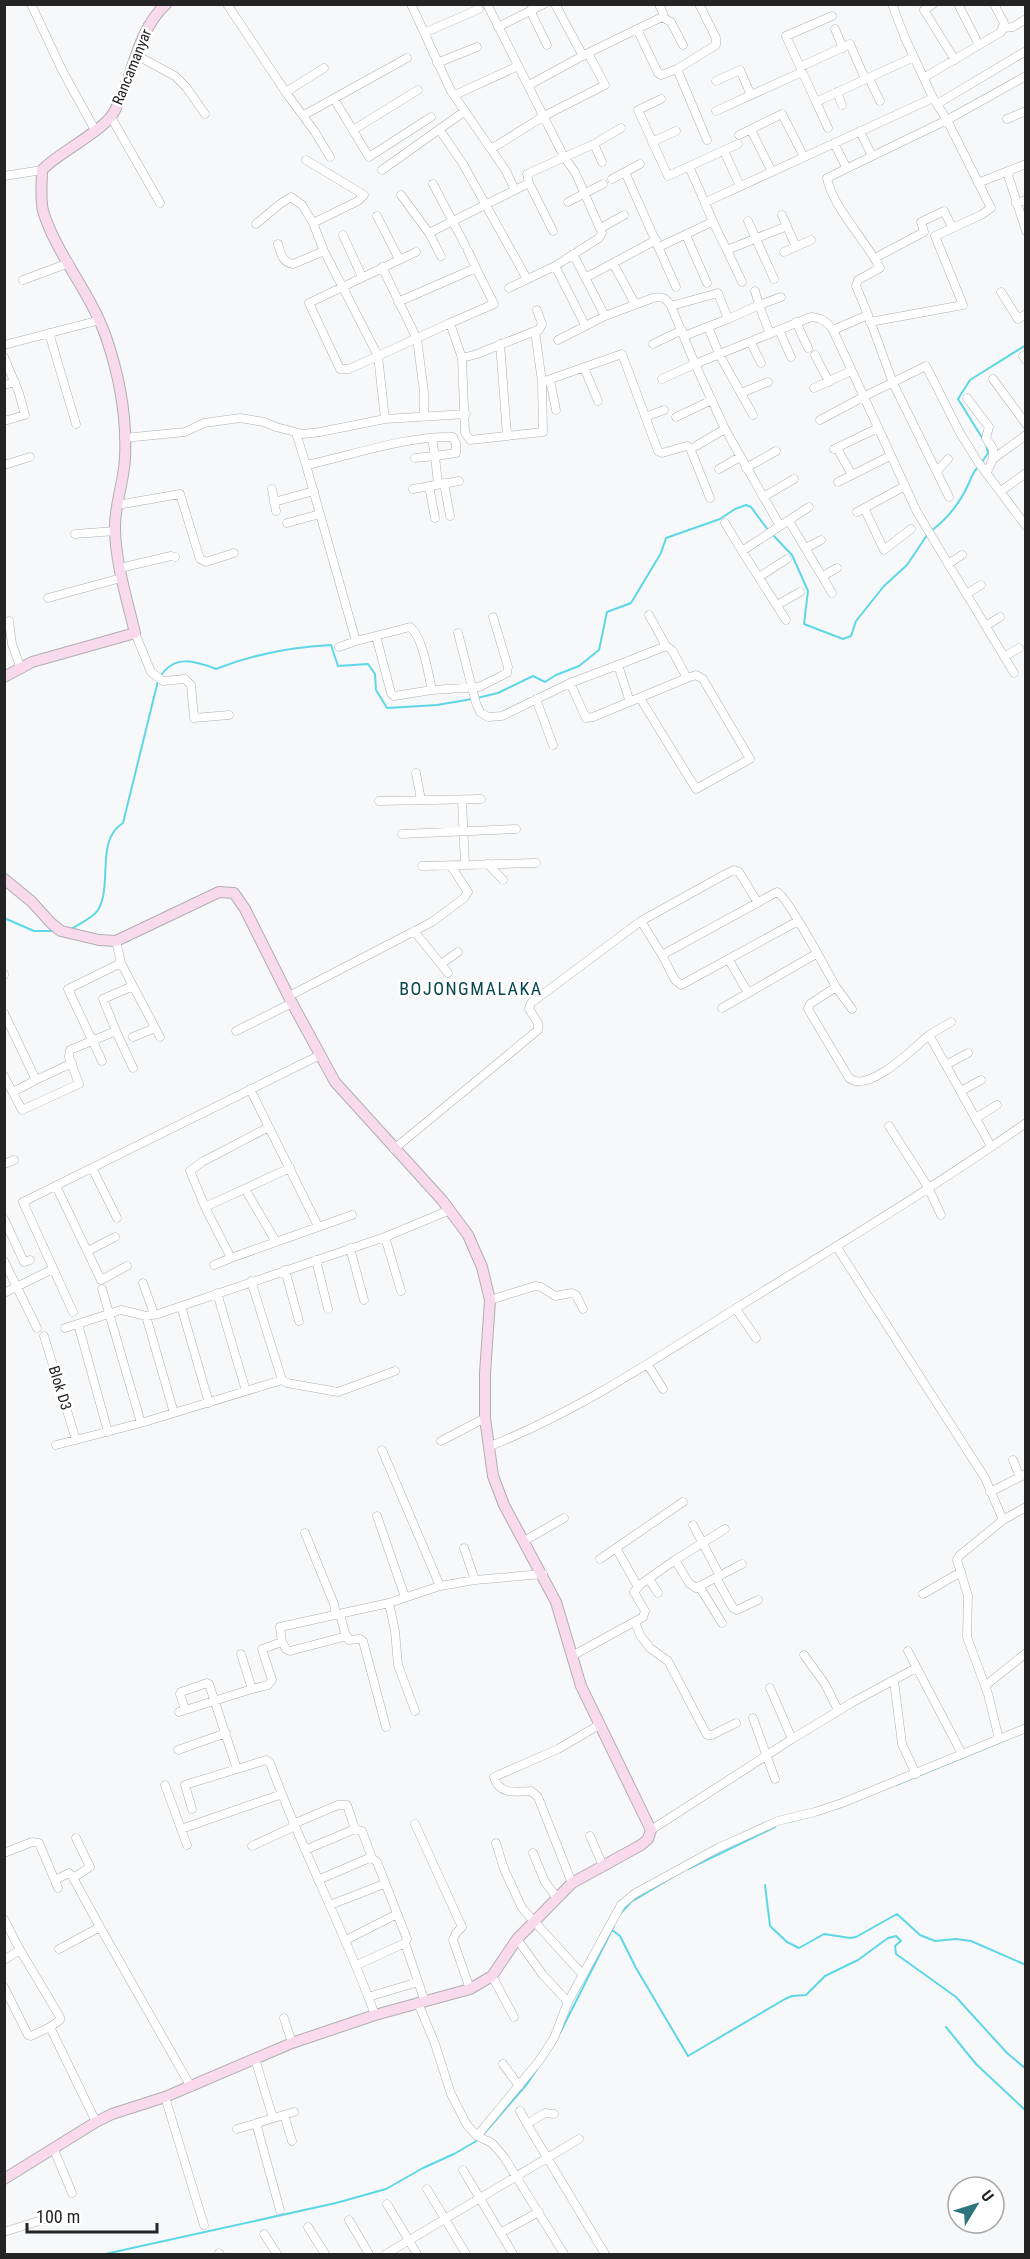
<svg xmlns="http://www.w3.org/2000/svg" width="1030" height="2259" font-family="'Roboto Condensed',sans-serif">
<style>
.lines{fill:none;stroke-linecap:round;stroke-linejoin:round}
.stream{stroke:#5dd7e7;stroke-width:2}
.street-casing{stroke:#afafb0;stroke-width:9}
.secondary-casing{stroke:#afafb0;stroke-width:12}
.street{stroke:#fff;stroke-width:8}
.secondary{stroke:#f9daec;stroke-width:10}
.labels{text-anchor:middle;stroke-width:5;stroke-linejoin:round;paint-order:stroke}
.street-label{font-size:15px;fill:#242424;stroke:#fff}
.quarter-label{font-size:18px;letter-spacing:1.5px;fill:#07484e;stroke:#fff}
</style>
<rect width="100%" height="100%" fill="#f7f8f9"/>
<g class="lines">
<path class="stream" d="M982,462L988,453L986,444L958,399L970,380L1026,345
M931,531C947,519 961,501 969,483C972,476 973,472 978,467
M772,534L792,555L808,591L804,624L843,639L851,636L856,621L884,586L907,565L927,535
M160,677C174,654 195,661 216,669C254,654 291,647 331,645L338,666L368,664L375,674L376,690L387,708L437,705L472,699
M477,698L498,693L533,676L545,682L556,675L579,666L599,650L607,612L631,603L661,553L666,538L720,519L735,509L746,505L751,507L768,530
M4,918L34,931H54
M71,929C79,924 93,918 98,910C113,885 95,840 123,823L158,681
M896,1785L1008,1739
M789,1822L841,1807
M688,1869L775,1827
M765,1885L770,1926L787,1942L799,1948L824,1934L850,1938L856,1937L897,1914L920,1935L935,1941L956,1939L971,1941L1026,1965
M621,1913L631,1902L683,1871
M612,1930L620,1936L636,1968L688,2056L785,1999L792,1996L806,1995L825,1976L858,1960L888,1938L896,1936L901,1941L895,1946L896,1954L956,1997L1007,2053L1026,2069
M946,2027L976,2064L1026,2111
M560,2033L614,1926
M482,2136L527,2084L556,2041
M105,2254L336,2203L386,2189L423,2168L454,2154L478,2140"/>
<defs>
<path id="street" d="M31,4L62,70L95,130
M227,4L287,94L315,132L330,157
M411,4L451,91L506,171L515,190
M487,4L564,157L575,172L602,233L599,238L555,266L509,288
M555,4L583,56
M933,4L924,10L955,60
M958,4L979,45
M530,10L547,45
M832,16L786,36L816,102L914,57
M662,17L671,22L683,45
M498,27L544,4
M1004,28L1013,27L1026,19
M637,29L658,73L661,75L677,69L707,140
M835,29L843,48
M424,33L479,9
M136,55L175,76L186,87L205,114
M437,63L477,47
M800,67L850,44L865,79
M677,69L716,45V38L699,4
M925,77L1001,32L1004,23L994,4
M869,78L880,101
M716,81L740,70L751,95
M529,85L588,53L662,17L663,13L659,4
M286,92L324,68
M837,92L842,105
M455,95L518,66
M334,99L369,157L431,117
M661,99L638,110L668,176L738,144
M816,102L828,128
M937,104L1026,51
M716,111L802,72
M304,115L407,58
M111,117L160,203
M1007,119L1026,111
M439,129L463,164L527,279
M353,130L418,90
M751,130L772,172
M860,131L871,154
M739,135L782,114L804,157
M652,142L676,131
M834,143L845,165
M594,144L621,128
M491,149L544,116L605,85L588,53
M724,151L740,186
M306,160L364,195L358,201L313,223L324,251L378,356L450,323L462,358
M689,167C702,194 712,223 727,250L787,226
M382,170L465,111
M625,172L640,164
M1007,172L1026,231
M4,176L42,170
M612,179L625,172L676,287
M529,183L553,231
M978,183L1026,164
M433,184L465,245
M401,195L429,233L529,183L527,174L594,144L602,162
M568,202L603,184
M706,202L933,98
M1016,203L1026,200
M782,215L796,247
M377,216L399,259
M748,221L774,279
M256,224L280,204L291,197L302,205L313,223
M601,228L624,215
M429,233L441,256
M343,235L362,277
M686,235L707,283
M278,244C281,254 282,262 293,264L324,251
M659,247L712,222
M727,250L742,282
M468,251L476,268
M784,252L811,240
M875,258L924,232L921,222L944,211L952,227
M613,263L635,304
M555,266L585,325
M382,267L417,339L424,392V416
M587,277L656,240
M23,280L69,263
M755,291L759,305L781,297
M1001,292L1018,319L1026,314
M398,302L476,268L494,304L450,323
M671,306L718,293L728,319L684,336
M605,316L653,298C663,296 666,298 671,306L695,364L811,317C822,318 826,321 833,330L917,512L1014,673
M728,319L759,305L770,334
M870,320L893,383L949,497
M796,322L808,348
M870,322L963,305L935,236L981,215L991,208L947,120L933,98L905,38L892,4
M708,327L720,356L753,415
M779,330L791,357
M833,330L868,315L856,286L858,280L880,268C866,241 832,206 827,178L947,120L1026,76
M535,331L542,382L543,432L470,440L465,433L462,358L477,354Z
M535,331L539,330L542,324L537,310
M49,333L76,424
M558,340L605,316L573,254
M751,343L761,363
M500,344L507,435
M653,344L682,330
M4,345L100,320
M815,355L829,382
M1023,356L1026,360
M4,357L19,393L25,415L4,421
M584,368L598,401
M662,379L695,364L725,429L780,526
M993,379L1026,424
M550,380L556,410
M542,382L622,354L658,451L662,453L687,446L690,448L710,498
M4,385L15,382
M814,388L851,371
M741,393L768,382
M967,398L989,427L986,438L993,449V459
M645,417L664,410
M676,417L712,400
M385,419L378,356L349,369H340L309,303L416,252
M820,420L863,397L926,366L960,433L978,462L1026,526
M296,433L306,465C354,455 404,436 453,437L456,444V453L435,456L432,439
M124,438L185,432L204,423L240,418L264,422L276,427L303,434L320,432L385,419L466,414
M696,446L725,429
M837,448L852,475
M834,449L878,428
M415,458L435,456L438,484
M4,465L30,457
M306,465L356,641L410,627C423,637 428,673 432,690L479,687L507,673L508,667L493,617
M746,468L776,451
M719,469L740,457
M937,471L948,459
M987,472L993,459L1026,435
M838,482L890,456
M444,483L450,516
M429,486L435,518
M272,489L276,511
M413,489L459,481
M1001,491L1026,473
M763,497L794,479
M274,502L314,491
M117,505L180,494L200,559L206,562L234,553
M864,508L884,550L911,529
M857,512L905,486
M789,521L832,593
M287,523L320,514
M725,523L742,551L809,507
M75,534L115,531
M806,548L821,540
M742,551L786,620
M948,564L962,555
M120,568L171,556L175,557
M823,576L837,568
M759,577L787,559
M966,594L981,585
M48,598L121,578
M777,605L800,592
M649,615L666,646
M9,621L12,644L21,669
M986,626L1000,617
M135,633L151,672L163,681L185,679L191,685L194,718L229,715
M458,633L476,703L480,712L488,717L502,716L570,683L618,665L630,702
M376,636L391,693L394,696L432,690
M339,647L356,641
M1004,657L1019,648
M618,665L666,646L672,650L687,678L696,675L703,679L750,759L696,789L640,698
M570,683L586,718L593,717L687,678
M536,699L553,745
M416,773L421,800
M462,800L465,865
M379,801L481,799
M402,834L516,829
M488,864L503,880
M422,866L536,863
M798,921L681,985L675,980L662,955L777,892C787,896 827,971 836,987L810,1004L808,1009L849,1078C868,1094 914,1048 929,1035L991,1146
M414,931L448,973
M662,955L641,921L722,876L734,870L739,872L758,903
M729,960L748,993
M441,964L458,952
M4,974V975
M133,986L160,1037
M836,987L852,1009
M289,996L432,922L464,898L468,892L451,866
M722,1008L816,954
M4,1013L36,1080L72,1063
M116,1031L133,1068
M236,1031L292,1003
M929,1035L951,1022
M133,1037L155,1028
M102,1061L68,989L121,963
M946,1065L968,1053
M4,1076L22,1110L79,1084L69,1057L70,1050L116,1031L103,999L133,986L121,963L116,941
M250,1089L318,1226
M961,1091L981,1080
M13,1092L36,1080
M976,1118L997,1105
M889,1126L928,1187L941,1215
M269,1127L202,1162L190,1171L205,1207L231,1258L352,1215
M394,1149L538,1030V1023L529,1009L531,1003L641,921
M4,1164L14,1160
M92,1168L117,1218
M56,1186L101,1280L127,1266
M245,1189L275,1240
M205,1207L290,1168
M4,1219L24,1262L30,1260
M385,1237L401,1291
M836,1246L985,1478L1003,1520L1026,1507
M350,1248L364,1300
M88,1251L115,1237
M316,1260L328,1309
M4,1261L37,1328
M214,1265L231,1258
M285,1270L299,1321
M251,1281L282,1380
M143,1283L154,1314
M102,1289L141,1423
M4,1293L53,1269
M217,1293L246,1391
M490,1300L535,1286L541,1287L555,1296L572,1293L576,1295L583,1309
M181,1306L209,1403
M736,1309L756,1338
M73,1312L23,1202L320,1055
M146,1316L174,1413
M78,1324L108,1432
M65,1328L121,1310L146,1316L158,1314L385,1237L450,1210
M44,1336L76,1440
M648,1365L663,1389
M441,1441L485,1418
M56,1445L141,1423L282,1380L287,1383L338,1392L395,1371
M488,1447C577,1412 657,1358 738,1307C835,1247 933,1188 1026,1123
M382,1450L440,1586
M1013,1460L1020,1477
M990,1492L1026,1474
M377,1516L405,1597
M693,1525L720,1576
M305,1533L334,1604L336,1615
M524,1541L564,1518
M464,1548L475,1580
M600,1559L616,1548
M675,1560L725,1529
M716,1578L733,1608L737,1610L758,1600
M649,1579L658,1593
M699,1586L722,1623
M638,1587L616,1548L683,1502
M923,1594L961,1572
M389,1603L395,1631L398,1665L415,1711
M340,1614L345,1633L349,1640L360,1639L363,1641L386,1727
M635,1622L640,1635L650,1648L668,1661L707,1735H712L736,1723
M282,1642L280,1627L389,1603L440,1586L475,1580L543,1574
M908,1651L962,1754
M804,1655L825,1684L838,1710
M572,1656L643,1617L645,1611L634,1592L641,1584L675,1560L689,1583L696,1588L742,1564
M894,1681L902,1744L916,1774
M985,1686L1026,1653
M770,1688L792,1739
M252,1689L268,1685L272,1680L262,1649L282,1642L286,1649L290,1651L347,1636
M185,1710L180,1694L181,1692L207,1683L209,1684L237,1769
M179,1712L252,1689L241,1654
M753,1718L775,1779
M999,1739L988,1694L967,1637L968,1596L957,1560L959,1556L1003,1520
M178,1750L226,1733
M165,1785L187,1845
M192,1809L185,1785L266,1760L270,1763C301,1849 344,1929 375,2015
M293,1824L338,1805H347L355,1829L305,1850
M415,1824L462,1927L456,1933L453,1940L470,1989
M181,1829L282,1794
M355,1829L362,1831L372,1858
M651,1830L792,1739L853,1702L916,1668
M590,1836L603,1866
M496,1843L504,1869L522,1908L583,1975
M252,1846L295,1826
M4,1853L32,1842L39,1843L58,1888
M533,1853L545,1882L557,1898
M73,1878L90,1867L76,1838
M55,1880L69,1873L72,1876L100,1927
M318,1880L367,1859L372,1858L377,1862L407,1939L405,1943L425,2002
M572,1883L538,1797L531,1791C516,1792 499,1795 494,1777L558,1749L599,1725
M330,1905L384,1884
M4,1919L20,1950L4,1960
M517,1939L543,1975L568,2002
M346,1940L397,1914
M59,1949L100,1927L191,2087
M20,1950L60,2017V2020L50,2027
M357,1965L405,1943
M492,1976L514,2017
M4,1987L28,2035L31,2036L50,2027L96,2122
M368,1997L418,1982
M418,2003L435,2044L451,2094L467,2125L477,2136L492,2143L504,2157L564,2254
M284,2018L292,2043
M255,2059L273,2118
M503,2064L519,2086
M165,2097L204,2225
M520,2111L527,2124
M554,2114L545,2113L527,2124L605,2254
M284,2115L292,2141
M256,2123L280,2210
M237,2129L294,2112
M477,2136L539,2061L554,2038L568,2002L621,1905L634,1894L718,1848L778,1821L815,1812L842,1803L1026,1728
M54,2150L72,2193
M463,2170L513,2254
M427,2189L466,2254
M387,2204L417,2254
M349,2220L369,2254
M308,2227L325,2254
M4,2232L48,2218
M500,2233L539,2212
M264,2234L277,2254
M219,2253L220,2254
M386,2254L579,2139"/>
<path id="secondary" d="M4,677L32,662L135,633C127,599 116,565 115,530C114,506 124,482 125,458C127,418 119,375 106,337C91,293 56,254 43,211C40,198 42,182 42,170C59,152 104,131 114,112C134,76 135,33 166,4
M4,879L31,901L51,923L61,931L99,940L116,941L219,892L234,893L245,909L292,1003L335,1082L442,1200L468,1235L482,1267L490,1300L485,1373V1418L493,1476L504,1505L556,1602L581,1686L651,1830L648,1839L641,1845L572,1883L517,1939L492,1976L470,1989L375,2015L292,2043L165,2097L112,2114L96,2122L4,2179"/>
</defs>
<use href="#street" class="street-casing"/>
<use href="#secondary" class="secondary-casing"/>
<use href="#street" class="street"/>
<use href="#secondary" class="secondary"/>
</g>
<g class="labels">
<g class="street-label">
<text transform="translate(132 67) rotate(-68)" y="5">Rancamanyar</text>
<text transform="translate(60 1388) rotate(73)" y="5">Blok D3</text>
</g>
<g class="quarter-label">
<text x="471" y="995">BOJONGMALAKA</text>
</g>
</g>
<rect width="1030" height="2259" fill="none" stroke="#242424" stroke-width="12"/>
<g transform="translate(976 2205) rotate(52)"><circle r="28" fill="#ffffff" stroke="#a7a7a7" stroke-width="1.5"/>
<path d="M0-4.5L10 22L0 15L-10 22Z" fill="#2d767e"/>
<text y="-9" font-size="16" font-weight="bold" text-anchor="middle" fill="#242424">U</text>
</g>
<path d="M27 2223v9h130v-9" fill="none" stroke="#242424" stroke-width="3"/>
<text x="36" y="2223" font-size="18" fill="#242424" stroke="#ffffff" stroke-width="4.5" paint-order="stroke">100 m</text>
</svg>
